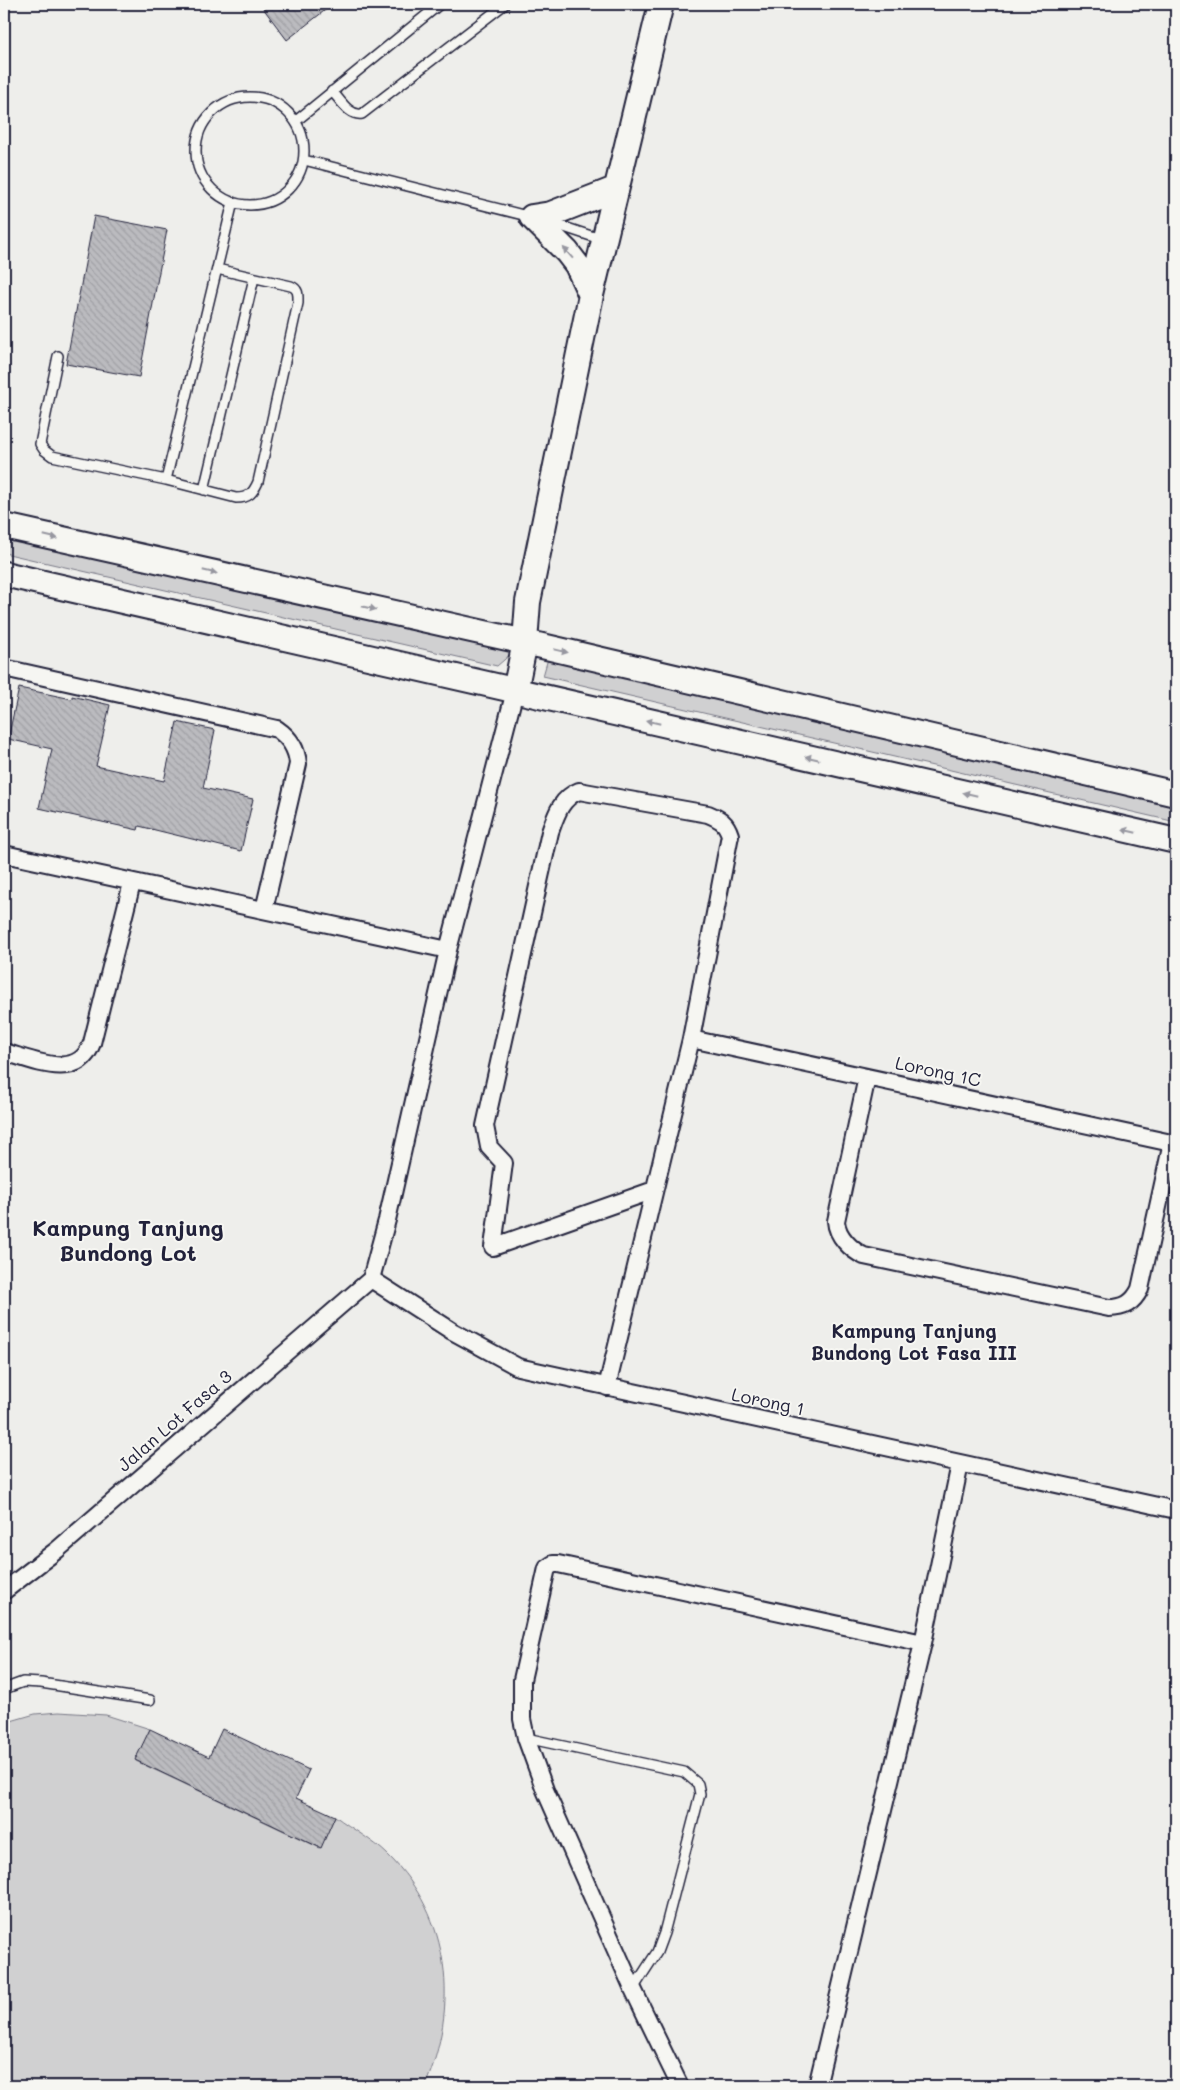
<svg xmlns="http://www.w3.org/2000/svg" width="1180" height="2090" font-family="Mali,sans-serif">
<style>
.green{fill:#d0d0d1;stroke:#797986}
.building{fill:url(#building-back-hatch);stroke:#22223b}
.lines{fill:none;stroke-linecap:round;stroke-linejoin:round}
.lane-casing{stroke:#22223b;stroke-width:12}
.street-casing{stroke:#22223b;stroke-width:20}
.secondary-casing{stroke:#22223b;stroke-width:28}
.lane{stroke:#f6f6f2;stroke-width:9}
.street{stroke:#f6f6f2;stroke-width:16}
.secondary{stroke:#f6f6f2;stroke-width:24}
.oneway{fill:#9797a0}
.labels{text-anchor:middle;stroke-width:4;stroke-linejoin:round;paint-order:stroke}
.street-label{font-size:18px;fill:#22223b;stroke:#f6f6f2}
.neighbourhood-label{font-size:19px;font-weight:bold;fill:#22223b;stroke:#f6f6f2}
.district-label{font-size:22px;font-weight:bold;fill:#22223b;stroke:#f6f6f2}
</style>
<defs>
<pattern id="building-back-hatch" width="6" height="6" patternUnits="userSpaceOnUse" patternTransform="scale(1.25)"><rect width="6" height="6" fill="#bbbbbf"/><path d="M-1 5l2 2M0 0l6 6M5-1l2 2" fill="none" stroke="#a0a0a5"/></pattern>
</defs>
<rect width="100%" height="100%" fill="#eeeeeb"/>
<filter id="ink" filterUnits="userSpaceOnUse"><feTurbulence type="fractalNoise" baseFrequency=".02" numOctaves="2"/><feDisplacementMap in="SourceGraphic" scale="10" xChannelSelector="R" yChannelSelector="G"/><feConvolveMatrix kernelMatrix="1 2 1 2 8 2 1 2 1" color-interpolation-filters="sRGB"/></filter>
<g filter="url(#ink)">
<path class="green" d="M4,529L519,647L497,666L4,553Z
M549,655L1176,798V822L543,676Z
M59,1712L106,1715L150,1729L136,1761L320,1848L335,1816C352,1829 373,1840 388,1855C452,1918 459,2007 425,2086H4V1723L35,1714Z"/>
<path class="building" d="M260,4H333L287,40Z
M94,216L167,230L139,377L66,364Z
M19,688L72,699V696L110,705L96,766L164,781L177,722L215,730L203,788L253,799L241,851L139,826L138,830L39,808L52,749L8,739Z
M150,1729L209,1757L222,1729L309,1770L296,1798L335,1816L321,1848L135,1760Z"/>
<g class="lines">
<defs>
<path id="lane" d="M332,91C341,101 349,116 362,114L505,4
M196 151a54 54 0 1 1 108 0a54 54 0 1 1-108 0Z
M296,121L440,4
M304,160L531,217
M546,221L603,240
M58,356L40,444L44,450L52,456L166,480L236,498C249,498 253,493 258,482L298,303C298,295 299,289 291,286L217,269
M166,480L233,202
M204,490L254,278
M4,1689L23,1682L41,1683L150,1700
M526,1738L684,1772L698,1784L700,1794L664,1933L657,1952L633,1989"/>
<path id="street" d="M4,668L277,729C290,738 297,749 298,764L264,910
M4,854L448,950
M691,1039L1176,1144
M4,1052C33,1060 78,1082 92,1043L132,883
M867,1077L836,1221C837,1236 851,1250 864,1256L1109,1308C1124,1308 1133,1303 1140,1289L1172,1143
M371,1279L452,1331L518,1367L1176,1510
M371,1279L387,1220L448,950L515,691
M607,1387L691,1039L730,835C726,822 720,819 708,814L579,791C561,798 556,815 550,832L485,1126L489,1147L504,1163L493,1247L654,1190
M4,1591L57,1550L371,1279
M680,2086L633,1989L545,1790L526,1738L522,1719V1680L547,1568L553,1564H558L923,1643
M817,2086L923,1643L960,1464"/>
<path id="secondary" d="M532,217L567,252L577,265L591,295
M532,217L551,214L615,189
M4,526L525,642L1176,794
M4,574L1176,841
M515,691L525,642L528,602L591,295L661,4"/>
</defs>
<use href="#lane" class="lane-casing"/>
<use href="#street" class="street-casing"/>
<use href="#secondary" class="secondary-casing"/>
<use href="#lane" class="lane"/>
<use href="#street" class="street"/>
<use href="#secondary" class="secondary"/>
</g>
<defs><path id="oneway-solid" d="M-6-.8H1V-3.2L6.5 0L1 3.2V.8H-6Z" transform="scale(1.25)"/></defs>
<g class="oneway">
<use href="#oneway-solid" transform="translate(568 253) rotate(-131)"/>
<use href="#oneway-solid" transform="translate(51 537) rotate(13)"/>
<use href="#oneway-solid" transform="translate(210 572) rotate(13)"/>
<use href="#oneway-solid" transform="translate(369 608) rotate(13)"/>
<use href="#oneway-solid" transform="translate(561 651) rotate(13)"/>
<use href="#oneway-solid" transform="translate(653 722) rotate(-167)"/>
<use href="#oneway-solid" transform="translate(812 758) rotate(-167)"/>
<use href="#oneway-solid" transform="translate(970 794) rotate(-167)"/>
<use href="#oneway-solid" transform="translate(1129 831) rotate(-167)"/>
</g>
</g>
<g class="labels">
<g class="street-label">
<text transform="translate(938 1072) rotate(12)" y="6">Lorong 1C</text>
<text transform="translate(768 1402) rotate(12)" y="6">Lorong 1</text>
<text transform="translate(175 1421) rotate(-41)" y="6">Jalan Lot Fasa 3</text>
</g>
<g class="neighbourhood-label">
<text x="914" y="1338">Kampung Tanjung<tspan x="914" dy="22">Bundong Lot Fasa III</tspan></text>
</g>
<g class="district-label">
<text x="128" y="1236">Kampung Tanjung<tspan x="128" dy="25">Bundong Lot</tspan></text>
</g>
</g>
<rect width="1180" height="2090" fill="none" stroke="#f6f6f2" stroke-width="20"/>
<rect x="10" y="10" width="1160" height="2070" fill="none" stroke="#22223b" stroke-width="2" filter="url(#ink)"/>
</svg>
